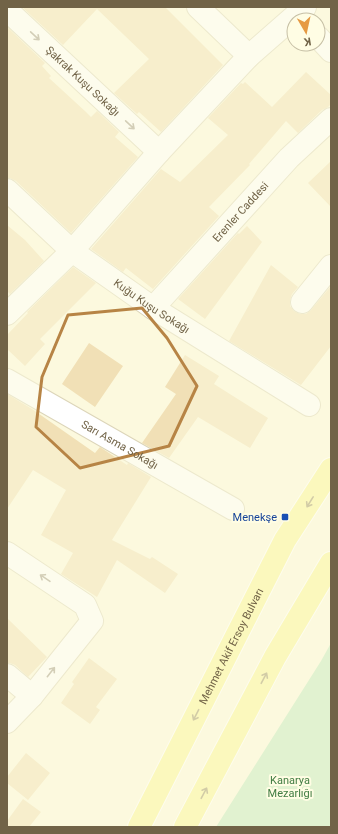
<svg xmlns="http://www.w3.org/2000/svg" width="338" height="834" font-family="Roboto,sans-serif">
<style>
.green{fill:#c2e8be}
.building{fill:#f1e0b6}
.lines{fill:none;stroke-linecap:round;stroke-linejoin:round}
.street-casing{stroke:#dcd5b9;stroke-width:24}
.primary-casing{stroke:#fff;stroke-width:24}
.street{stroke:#fff;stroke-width:22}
.primary{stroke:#fbf596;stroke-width:22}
.oneway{stroke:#a39a87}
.oneway2{stroke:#a19663}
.marked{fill:none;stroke:#b78445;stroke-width:3;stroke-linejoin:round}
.transit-dot{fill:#1a4fb4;stroke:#fffde4;stroke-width:1.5}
.labels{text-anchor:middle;stroke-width:4;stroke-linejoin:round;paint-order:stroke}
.street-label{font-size:11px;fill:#716347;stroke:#fffde4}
.transit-label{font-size:11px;fill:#164399;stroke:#fffde4;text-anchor:end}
.park-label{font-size:11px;fill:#427d43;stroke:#fffde4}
</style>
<rect width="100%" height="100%" fill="#fcf9de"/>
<path class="green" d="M331,643V827H216L321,661Z"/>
<path class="building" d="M22,7H165L223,65L161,132L139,112L137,114L114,93L149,59L97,9L63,45Z
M7,27L45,63L42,66L51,76L49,78L86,112L91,117L97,111L119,132L115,137L138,157L71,233L16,181L10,178H7Z
M306,72L331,95V104L328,107L322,110L298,133L286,121L249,164L250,165L209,207L219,216L153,289L126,268L123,272L91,249L161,169L180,182L228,135L208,118L241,83L243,84L245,82L272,107Z
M331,161V207L308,183Z
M7,225L25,240L44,261L10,294L7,291Z
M247,226L262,242L205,319L178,299L238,233L239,234Z
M271,265L298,287L292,294L290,300V306L294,311L300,314H306L311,310L331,286V346L301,385L229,341Z
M73,267L96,283L40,339L45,344L25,366L7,349V335L28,313L27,312Z
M89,343L123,366L95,407L62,384Z
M185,355L219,376L214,384L268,418L250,448L198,417L169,458L142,443L176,394L165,387Z
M7,394L32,409L95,453L100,447L127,465L128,463L151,477L112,540L150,559L152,557L178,574L165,593L117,560L97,597L61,574L73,553L41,535L66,490L33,470L7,509Z
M7,618L47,657L28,677L15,665L10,663H7Z
M89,658L117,679L96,707L100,710L90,724L61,703L74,684L72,682Z
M26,753L50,773L28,800L7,783V777Z
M23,799L41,812L29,827H7V821Z"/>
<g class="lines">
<defs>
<g id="street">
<path d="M198,7L249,56"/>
<path id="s1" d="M7,10L159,152"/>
<path d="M318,37L331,51"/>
<path id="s2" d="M7,190L72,251L153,308L309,405"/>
<path d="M302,302L331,266"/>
<path id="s3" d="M153,308L289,158L331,119"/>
<path d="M7,314L72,251L159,152L249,56L305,7"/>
<path id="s4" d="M7,380L233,509"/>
<path d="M7,553L85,605L92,621L32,696L7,722"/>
<path d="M7,675L32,696"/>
</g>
<g id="primary">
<path id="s5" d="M139,827L285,540L331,469"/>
<path d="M185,827L275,657L331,563"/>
</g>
</defs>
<use href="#street" class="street-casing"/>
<use href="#primary" class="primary-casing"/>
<use href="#street" class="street"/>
<use href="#primary" class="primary"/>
</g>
<defs><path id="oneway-shaft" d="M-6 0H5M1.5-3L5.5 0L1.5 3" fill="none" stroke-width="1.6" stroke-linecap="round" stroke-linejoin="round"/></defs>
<g class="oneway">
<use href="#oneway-shaft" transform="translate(35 36) rotate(43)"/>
<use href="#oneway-shaft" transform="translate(130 125) rotate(43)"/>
<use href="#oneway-shaft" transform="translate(45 578) rotate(-146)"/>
<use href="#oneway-shaft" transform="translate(51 672) rotate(-52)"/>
</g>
<g class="oneway2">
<use href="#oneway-shaft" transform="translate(310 502) rotate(122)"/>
<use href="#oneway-shaft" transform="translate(264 678) rotate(-62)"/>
<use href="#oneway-shaft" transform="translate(196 715) rotate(117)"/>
<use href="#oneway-shaft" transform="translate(204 793) rotate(-62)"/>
</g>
<path d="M0 0H338V834H0ZM142,308L167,338L197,386L169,446L80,468L36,427L42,377L68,315Z" fill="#fcf9de" fill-opacity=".55" fill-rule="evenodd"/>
<path class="marked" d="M142,308L167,338L197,386L169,446L80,468L36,427L42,377L68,315Z"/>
<rect class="transit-dot" x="281" y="513" width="8" height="8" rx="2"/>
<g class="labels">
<g class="street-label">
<text dy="4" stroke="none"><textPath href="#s1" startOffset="104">Şakrak Kuşu Sokağı</textPath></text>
<text dy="4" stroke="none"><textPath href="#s3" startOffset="130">Erenler Caddesi</textPath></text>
<text dy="4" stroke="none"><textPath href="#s2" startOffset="186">Kuğu Kuşu Sokağı</textPath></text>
<text dy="4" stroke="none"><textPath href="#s4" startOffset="130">Sarı Asma Sokağı</textPath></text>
<text dy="4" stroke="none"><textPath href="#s5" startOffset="203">Mehmet Akif Ersoy Bulvarı</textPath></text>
</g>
<g class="transit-label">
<text x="277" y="521">Menekşe</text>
</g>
<g class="park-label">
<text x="290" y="784">Kanarya<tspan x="290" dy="13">Mezarlığı</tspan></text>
</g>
</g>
<rect width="338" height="834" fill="none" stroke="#716347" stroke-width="16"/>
<g transform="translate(306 32) rotate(171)"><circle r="19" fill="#fffde4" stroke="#c6bfa5"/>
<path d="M0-3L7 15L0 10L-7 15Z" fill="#e69a43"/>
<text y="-6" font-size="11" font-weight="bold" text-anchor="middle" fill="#716347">K</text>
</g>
</svg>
